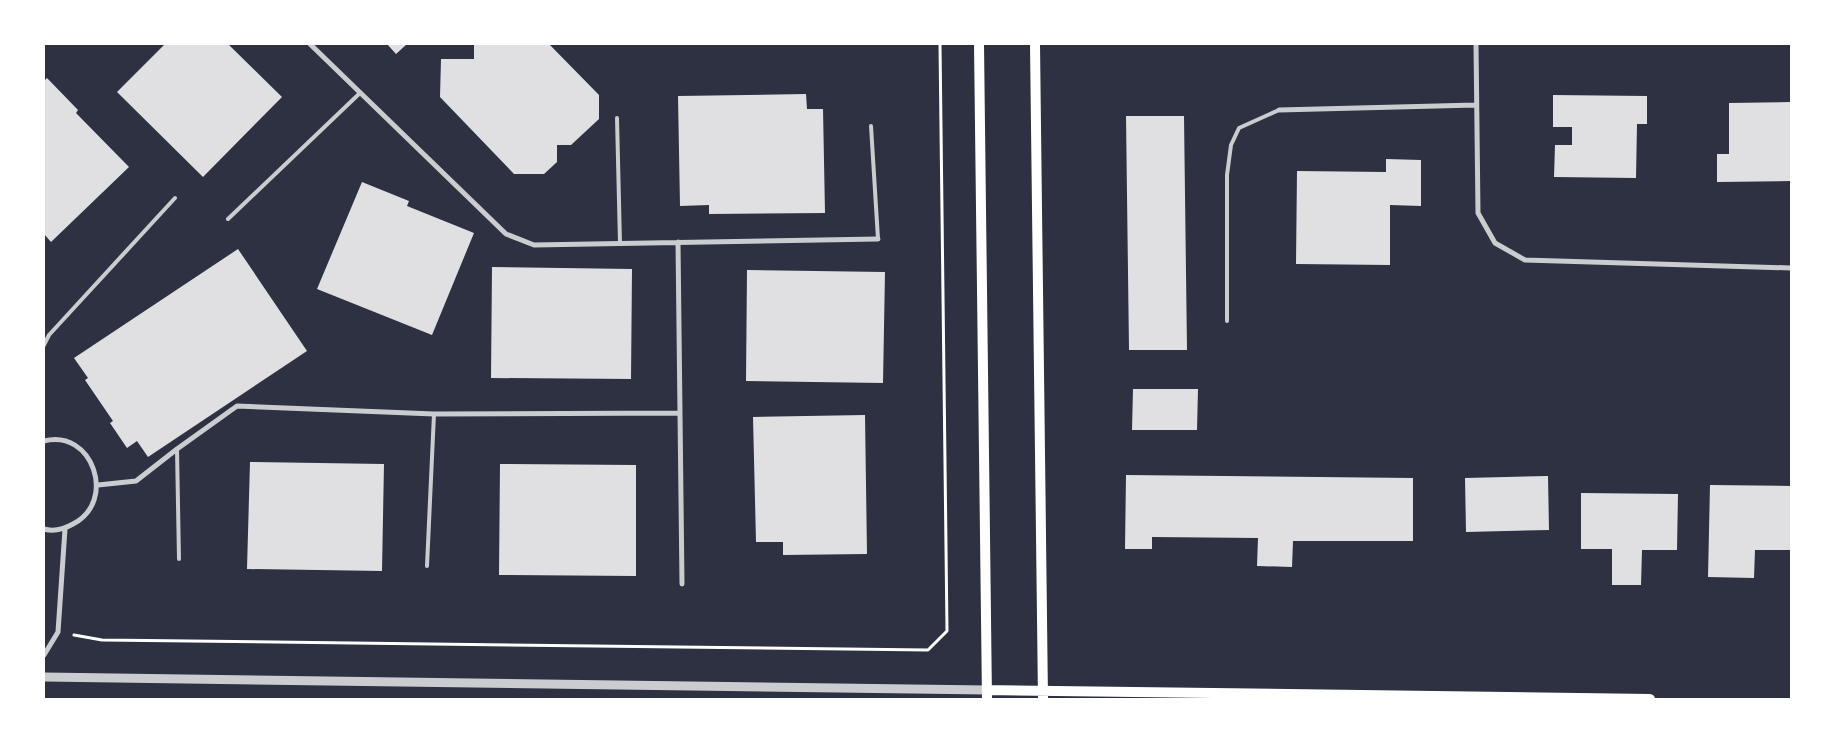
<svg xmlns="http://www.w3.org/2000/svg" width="1835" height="743" font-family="'Source Serif 4',serif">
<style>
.building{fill:#e0e0e3}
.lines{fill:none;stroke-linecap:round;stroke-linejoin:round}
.path{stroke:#fff;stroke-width:3}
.service{stroke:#caccd0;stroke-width:4}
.minor{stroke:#caccd0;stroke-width:5}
.tertiary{stroke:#caccd0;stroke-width:9}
.secondary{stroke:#fff;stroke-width:10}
</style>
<rect width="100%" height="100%" fill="#2d3142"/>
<path class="building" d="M165,44H228L282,97L203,177L117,92Z
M387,44H407L396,54Z
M474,44H549L599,95V119L571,145H557V162L544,174H514L440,97L441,59H474Z
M47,78L78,110L76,113L129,167L51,242L44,234V81Z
M806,94L807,109H823L825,213L709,214V205L680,206L678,96Z
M1553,95L1647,96V124H1637L1636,178L1554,177L1555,145H1572V127H1553Z
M1791,102V181L1717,182V154H1729V103Z
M1126,116H1184L1187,350H1129Z
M1386,159L1421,160V206L1390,205V265L1296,264L1297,171L1386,172Z
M362,182L409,201L407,206L474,233L432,335L317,289Z
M238,249L307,351L148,457L137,441L127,448L110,423L113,421L85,380L88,378L74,358Z
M492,267L632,269L631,379L491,378Z
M747,270L885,272L883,383L746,381Z
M1133,389H1198L1197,430H1132Z
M865,415L867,554L783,555V542H756L753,417Z
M250,462L384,464L382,571L247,569Z
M500,464L636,465V576L499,575Z
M1126,475L1413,478V541H1293L1292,567L1257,566L1258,538L1152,537V549H1125Z
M1548,476L1549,530L1466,532L1465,478Z
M1710,485L1791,486V550H1755L1754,578L1708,577Z
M1581,493L1678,494L1677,550H1642L1641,585H1612V549H1581Z"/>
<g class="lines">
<path class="path" d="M74,635L102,640L928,650L947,631L940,44"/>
<path class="service" d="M617,118L620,243
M871,126L878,239
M228,219L360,93
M1227,321V175L1231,145L1239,128L1279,110
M44,345L49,335L175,198
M177,449L179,559
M427,566L434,414"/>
<path class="minor" d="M310,44L506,234L534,245L878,239
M1476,44L1478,213L1495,243L1525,260L1791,268
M1279,110L1476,105
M678,242L682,584
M44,441C92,428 118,501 73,524C64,529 54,532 44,529
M98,485L136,481L177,449L237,406L434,414L680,413
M44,655L58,632L65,529"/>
<path class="tertiary" d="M44,677L987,690"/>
<path class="secondary" d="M979,44L987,699
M1035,44L1043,699
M987,690L1650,699"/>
</g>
<rect width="1835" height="743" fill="none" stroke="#ffffff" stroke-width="90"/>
</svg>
